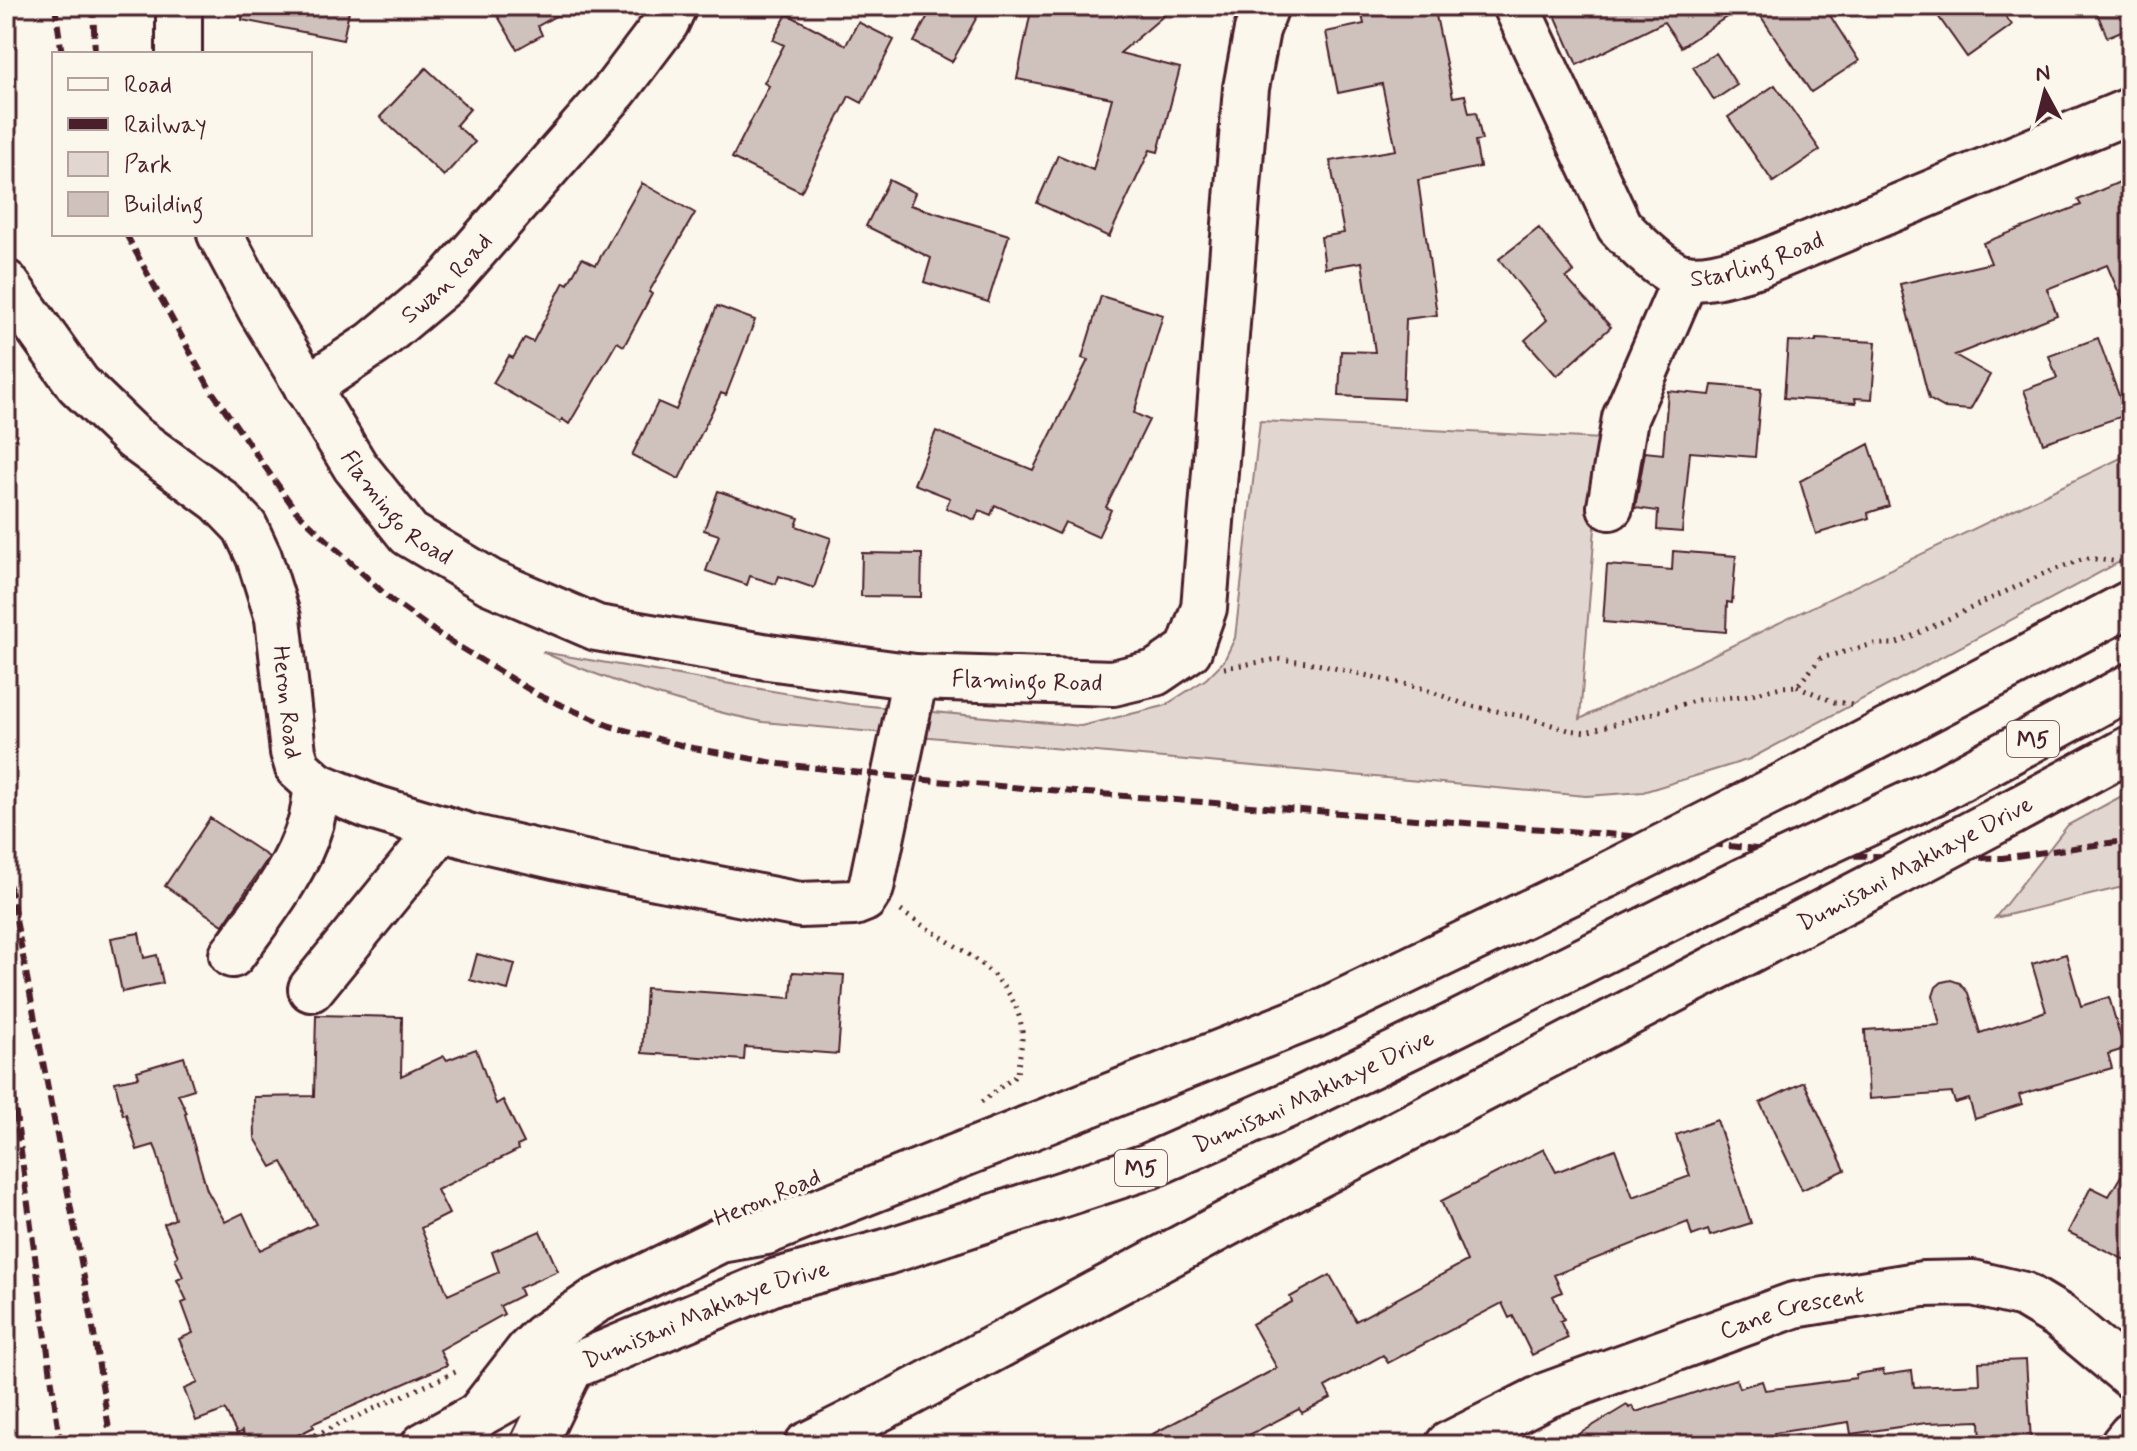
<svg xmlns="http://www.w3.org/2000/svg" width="2137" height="1451" font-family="Mynerve,sans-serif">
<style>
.green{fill:#e2d7d0;stroke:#967b7e;stroke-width:2}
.building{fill:#cfc2bc;stroke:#4a1f2b;stroke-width:2}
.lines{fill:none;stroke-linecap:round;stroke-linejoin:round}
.minor-casing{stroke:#4a1f2b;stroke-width:50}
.major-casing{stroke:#4a1f2b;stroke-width:50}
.path{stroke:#4a1f2b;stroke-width:5;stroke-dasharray:2 6;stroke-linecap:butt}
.minor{stroke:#fbf7ec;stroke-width:44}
.major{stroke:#fbf7ec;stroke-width:44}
.rail{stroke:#4a1f2b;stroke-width:6;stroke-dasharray:12 6;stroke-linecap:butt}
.minor-bridge-casing{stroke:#4a1f2b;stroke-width:50;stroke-linecap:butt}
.major-bridge-casing{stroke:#4a1f2b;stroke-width:50;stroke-linecap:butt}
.minor-bridge{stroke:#fbf7ec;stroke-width:44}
.major-bridge{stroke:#fbf7ec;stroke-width:44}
.labels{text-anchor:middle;stroke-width:7;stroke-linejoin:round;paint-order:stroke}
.shield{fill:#fbf7ec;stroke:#7f6065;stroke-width:2}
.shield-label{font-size:22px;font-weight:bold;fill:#4a1f2b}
.street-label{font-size:24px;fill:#4a1f2b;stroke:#fbf7ec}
</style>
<rect width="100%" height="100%" fill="#fbf7ec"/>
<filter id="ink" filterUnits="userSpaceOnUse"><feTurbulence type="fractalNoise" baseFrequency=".0125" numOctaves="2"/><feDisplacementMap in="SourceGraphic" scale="16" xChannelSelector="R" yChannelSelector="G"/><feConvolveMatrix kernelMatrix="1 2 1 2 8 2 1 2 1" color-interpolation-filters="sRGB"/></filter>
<g filter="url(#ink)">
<path class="green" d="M1260,421L1602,439L1580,719L2131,453V556L1750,759L1643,792L1586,796L763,722C686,706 614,684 542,652L849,704L1081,726L1164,706L1206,679L1224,661L1235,638Z
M2131,791V885L1995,918L2068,825Z"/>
<path class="building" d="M243,6H350L343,40L242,20Z
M492,6H573L538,26L542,35L517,49Z
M933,6H983L952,62L914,42Z
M1032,6H1175L1120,53L1180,68L1158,152L1150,150L1109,237L1037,203L1058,155L1093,170L1112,98L1017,79Z
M1360,6H1434L1453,97L1465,95L1469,113L1476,112L1482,140L1475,141L1480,167L1418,180L1437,315L1406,319L1403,399L1339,396L1341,351L1375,352L1362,262L1325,268L1321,237L1344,233L1330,161L1396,150L1382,84L1338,93L1326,32L1364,24Z
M1551,6H1743L1681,47L1664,22L1577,65Z
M1754,6H1824L1859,61L1811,92Z
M1931,6H1998L2012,25L1967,57Z
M2094,6H2131V27L2107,37Z
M787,14L846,45L858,22L894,40L862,103L849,96L801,192L732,158L769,86L764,83L784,45L773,40Z
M1716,53L1737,85L1714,100L1693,67Z
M426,68L470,109L456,125L475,142L444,176L380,117Z
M1775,85L1820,150L1773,182L1728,117Z
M2131,177V321L2107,265L2047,289L2057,315L1955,355L1990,375L1970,410L1945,408L1929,399L1900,284L1991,263L1983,243L2081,205L2078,200Z
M889,180L915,193L910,205L1009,235L988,302L924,282L931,258L866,226Z
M642,183L695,213L649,292L652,294L624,346L617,342L569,424L562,419L560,422L493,383L509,356L513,358L525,338L533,342L564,282L568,284L582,258L596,265Z
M1539,228L1574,272L1566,278L1611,327L1557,376L1525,340L1547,320L1499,259Z
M1101,296L1163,315L1134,413L1149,420L1106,507L1111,510L1098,537L1065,522L1059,534L995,505L991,515L979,510L975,520L946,508L950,498L914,484L936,431L1033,470L1088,360L1082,358Z
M717,306L755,320L726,395L721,393L679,479L632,455L658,402L676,410Z
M2098,338L2126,415L2043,443L2024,390L2057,378L2049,356Z
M1816,339L1876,342L1872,399L1855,398L1856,403L1784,398L1788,341L1816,342Z
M1712,385L1761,389L1755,457L1690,452L1682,532L1657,530L1658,511L1635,508L1645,452L1663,454L1668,391L1710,395Z
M1869,444L1889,506L1868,513L1869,518L1816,534L1800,481Z
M718,491L799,518L796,526L831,538L814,588L779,576L776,584L750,576L747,585L706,571L719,535L704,530Z
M1673,551L1736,556L1732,603L1727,602L1726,632L1603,622L1607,565L1672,570Z
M862,553L922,554L921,597L861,596Z
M210,818L269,857L223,925L165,886Z
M139,933L144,958L157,955L163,983L122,992L111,938Z
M477,954L515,964L508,990L470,980Z
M2066,954L2081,1006L2109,997L2124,1049L2108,1054L2112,1068L2019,1095L2022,1104L1975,1119L1969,1099L1955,1103L1952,1093L1869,1099L1865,1030L1940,1025L1933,996L1936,987L1942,982L1951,980L1960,983L1968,993L1980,1033L2046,1011L2032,964Z
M793,972L844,975L838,1054L745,1047L744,1060L642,1053L646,988L791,998Z
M316,1015L402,1017L401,1076L444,1056L447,1060L476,1049L496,1104L503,1100L524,1143L517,1146L518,1150L437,1190L449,1214L421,1228L448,1295L499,1272L492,1252L540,1231L558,1271L519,1288L522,1295L500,1306L504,1314L440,1350L447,1365L312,1424L314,1427L278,1445H248L242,1431L237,1434L225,1410L196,1421L184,1389L198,1383L179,1339L193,1333L182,1303L187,1301L177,1280L183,1277L175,1258L178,1256L164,1224L175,1219L157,1152L154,1145L137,1150L126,1114L123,1115L115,1082L139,1077L137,1071L184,1057L194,1089L178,1094L187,1113L185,1114L207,1190L225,1222L243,1213L260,1250L316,1224L282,1162L272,1167L255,1138L254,1097L314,1096Z
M1804,1082L1845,1170L1802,1190L1760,1103Z
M1717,1120L1751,1223L1710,1236L1708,1230L1692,1236L1688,1222L1554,1275L1562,1292L1553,1296L1564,1319L1560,1321L1568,1338L1532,1355L1513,1316L1509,1318L1502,1303L1388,1363L1383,1355L1325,1387L1331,1398L1302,1413L1299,1409L1230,1445H1132L1277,1368L1252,1324L1292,1302L1290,1297L1330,1275L1356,1321L1467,1261L1441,1201L1544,1149L1556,1172L1615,1149L1633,1197L1690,1176L1676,1135Z
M2131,1159V1263L2068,1232L2091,1187L2109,1196Z
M2026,1360L2031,1441L1981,1444L1980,1421L1926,1423L1851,1434L1849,1422L1774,1433L1777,1445H1561L1627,1405L1629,1408L1632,1406L1636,1412L1736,1379L1739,1388L1762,1381L1765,1390L1856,1378V1374L1883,1370L1884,1375L1912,1371L1914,1387L1980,1384L1979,1362Z"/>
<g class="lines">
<defs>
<g id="minor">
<path id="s1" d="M1516,6L1619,226C1632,240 1664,273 1684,277C1708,281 1737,270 1760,264L2131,110"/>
<path d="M179,54V6"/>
<path id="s2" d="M220,234L260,309L355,466L409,534L490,582L597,628L768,657L915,677L1113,683L1155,673L1189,650L1204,608L1246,88L1257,30L1266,6"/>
<path id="s3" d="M6,283L78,384L134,438L219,500L245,527L259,557L278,618L293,752L298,768L317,785L371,807L471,837L584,863L800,905L854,903L864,899L871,888L915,677"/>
<path id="s4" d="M307,388L374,343L447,282L616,89L666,23L674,6"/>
<path d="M1610,507L1625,418L1686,277"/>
<path d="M1777,789L2131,603"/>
<path d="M232,955C262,913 296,872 311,822C314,810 315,797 317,785"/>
<path d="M311,989L442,828"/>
<path d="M475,1419L528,1351L542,1337L595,1301L720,1240L766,1232L1315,1015L1607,875"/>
<path id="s5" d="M1448,1445L1547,1395L1794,1305L1923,1284L1973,1283L2024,1295L2059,1316L2131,1376"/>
<path d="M2123,1445L2131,1435"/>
</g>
<g id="major">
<path d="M1935,792L2131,686"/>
<path d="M2011,813L2131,748"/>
<path id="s6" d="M424,1445L514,1395L571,1367L777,1281L886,1252L1149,1166L1299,1100L1450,1027L1743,881"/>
<path d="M533,1445L571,1367"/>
<path d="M807,1445L901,1398L1314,1177L1875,885"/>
</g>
</defs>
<use href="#minor" class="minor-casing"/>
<use href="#major" class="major-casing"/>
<path class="path" d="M1224,668L1278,659L1308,662L1421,688L1467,705L1526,717L1568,730L1586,732L1698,700L1744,696L1781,687L1797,686L1821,658L1874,644H1895L2043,574L2086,558L2129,563
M1797,686L1834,702L1852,704
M901,911C946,944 1015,968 1022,1031C1023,1045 1018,1062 1017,1075L981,1102
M293,1445L460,1370"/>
<use href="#minor" class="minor"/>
<use href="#major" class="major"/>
<path class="rail" d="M55,6L62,54
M93,6L95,54
M126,234L209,387L296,511L391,600L440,635L538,695L610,726L688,747L780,764L936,781L1656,838L1811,855L2002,858L2131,840
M6,867L90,1309L109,1429
M6,1040L59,1435"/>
<defs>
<path id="minor-bridge" d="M1607,875L1777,789"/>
<path id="major-bridge" d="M1743,881L1935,792
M1875,885L2011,813"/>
</defs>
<use href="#minor-bridge" class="minor-bridge-casing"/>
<use href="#major-bridge" class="major-bridge-casing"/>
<use href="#minor-bridge" class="minor-bridge"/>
<use href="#major-bridge" class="major-bridge"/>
</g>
</g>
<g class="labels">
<g class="shield">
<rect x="2007" y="721" width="52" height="36" rx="6"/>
<rect x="1115" y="1150" width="52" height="36" rx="6"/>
</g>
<g class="shield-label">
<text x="2033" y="747">M5</text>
<text x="1141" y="1176">M5</text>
</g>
<g class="street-label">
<text dy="8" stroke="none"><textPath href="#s1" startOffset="402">Starling Road</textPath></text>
<text dy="8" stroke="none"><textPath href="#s4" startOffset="178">Swan Road</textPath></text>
<text dy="8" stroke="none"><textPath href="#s2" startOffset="328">Flamingo Road</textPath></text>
<text dy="8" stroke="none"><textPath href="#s2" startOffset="1000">Flamingo Road</textPath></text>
<text dy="8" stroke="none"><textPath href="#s3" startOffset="526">Heron Road</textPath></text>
<text transform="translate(1915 863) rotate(-28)" y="8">Dumisani Makhaye Drive</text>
<text dy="8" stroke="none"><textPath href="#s6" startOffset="960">Dumisani Makhaye Drive</textPath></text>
<text transform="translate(767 1197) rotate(-23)" y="8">Heron Road</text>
<text dy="8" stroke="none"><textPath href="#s5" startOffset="370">Cane Crescent</textPath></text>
<text dy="8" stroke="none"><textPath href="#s6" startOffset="312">Dumisani Makhaye Drive</textPath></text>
</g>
</g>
<rect width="2137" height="1451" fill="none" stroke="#fbf7ec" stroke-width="32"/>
<rect x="16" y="16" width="2105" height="1419" fill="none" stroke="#4a1f2b" stroke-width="3" filter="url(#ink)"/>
<rect x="52" y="52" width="260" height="184" fill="#fbf7ec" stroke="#b4a19f" stroke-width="2"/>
<rect x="68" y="78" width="40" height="12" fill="#fbf7ec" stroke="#b4a19f" stroke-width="2"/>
<text x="124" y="92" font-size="24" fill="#4a1f2b">Road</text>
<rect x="68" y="118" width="40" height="12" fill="#4a1f2b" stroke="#b4a19f" stroke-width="2"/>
<text x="124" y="132" font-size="24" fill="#4a1f2b">Railway</text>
<rect x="68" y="152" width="40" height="24" fill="#e2d7d0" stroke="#b4a19f" stroke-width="2"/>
<text x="124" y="172" font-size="24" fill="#4a1f2b">Park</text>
<rect x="68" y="192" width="40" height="24" fill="#cfc2bc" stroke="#b4a19f" stroke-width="2"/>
<text x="124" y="212" font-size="24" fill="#4a1f2b">Building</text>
<g transform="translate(2045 92) rotate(353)" stroke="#fbf7ec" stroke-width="6" paint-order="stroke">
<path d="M0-6L14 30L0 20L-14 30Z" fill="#4a1f2b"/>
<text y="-12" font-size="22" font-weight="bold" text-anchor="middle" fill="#4a1f2b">N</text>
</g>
</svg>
